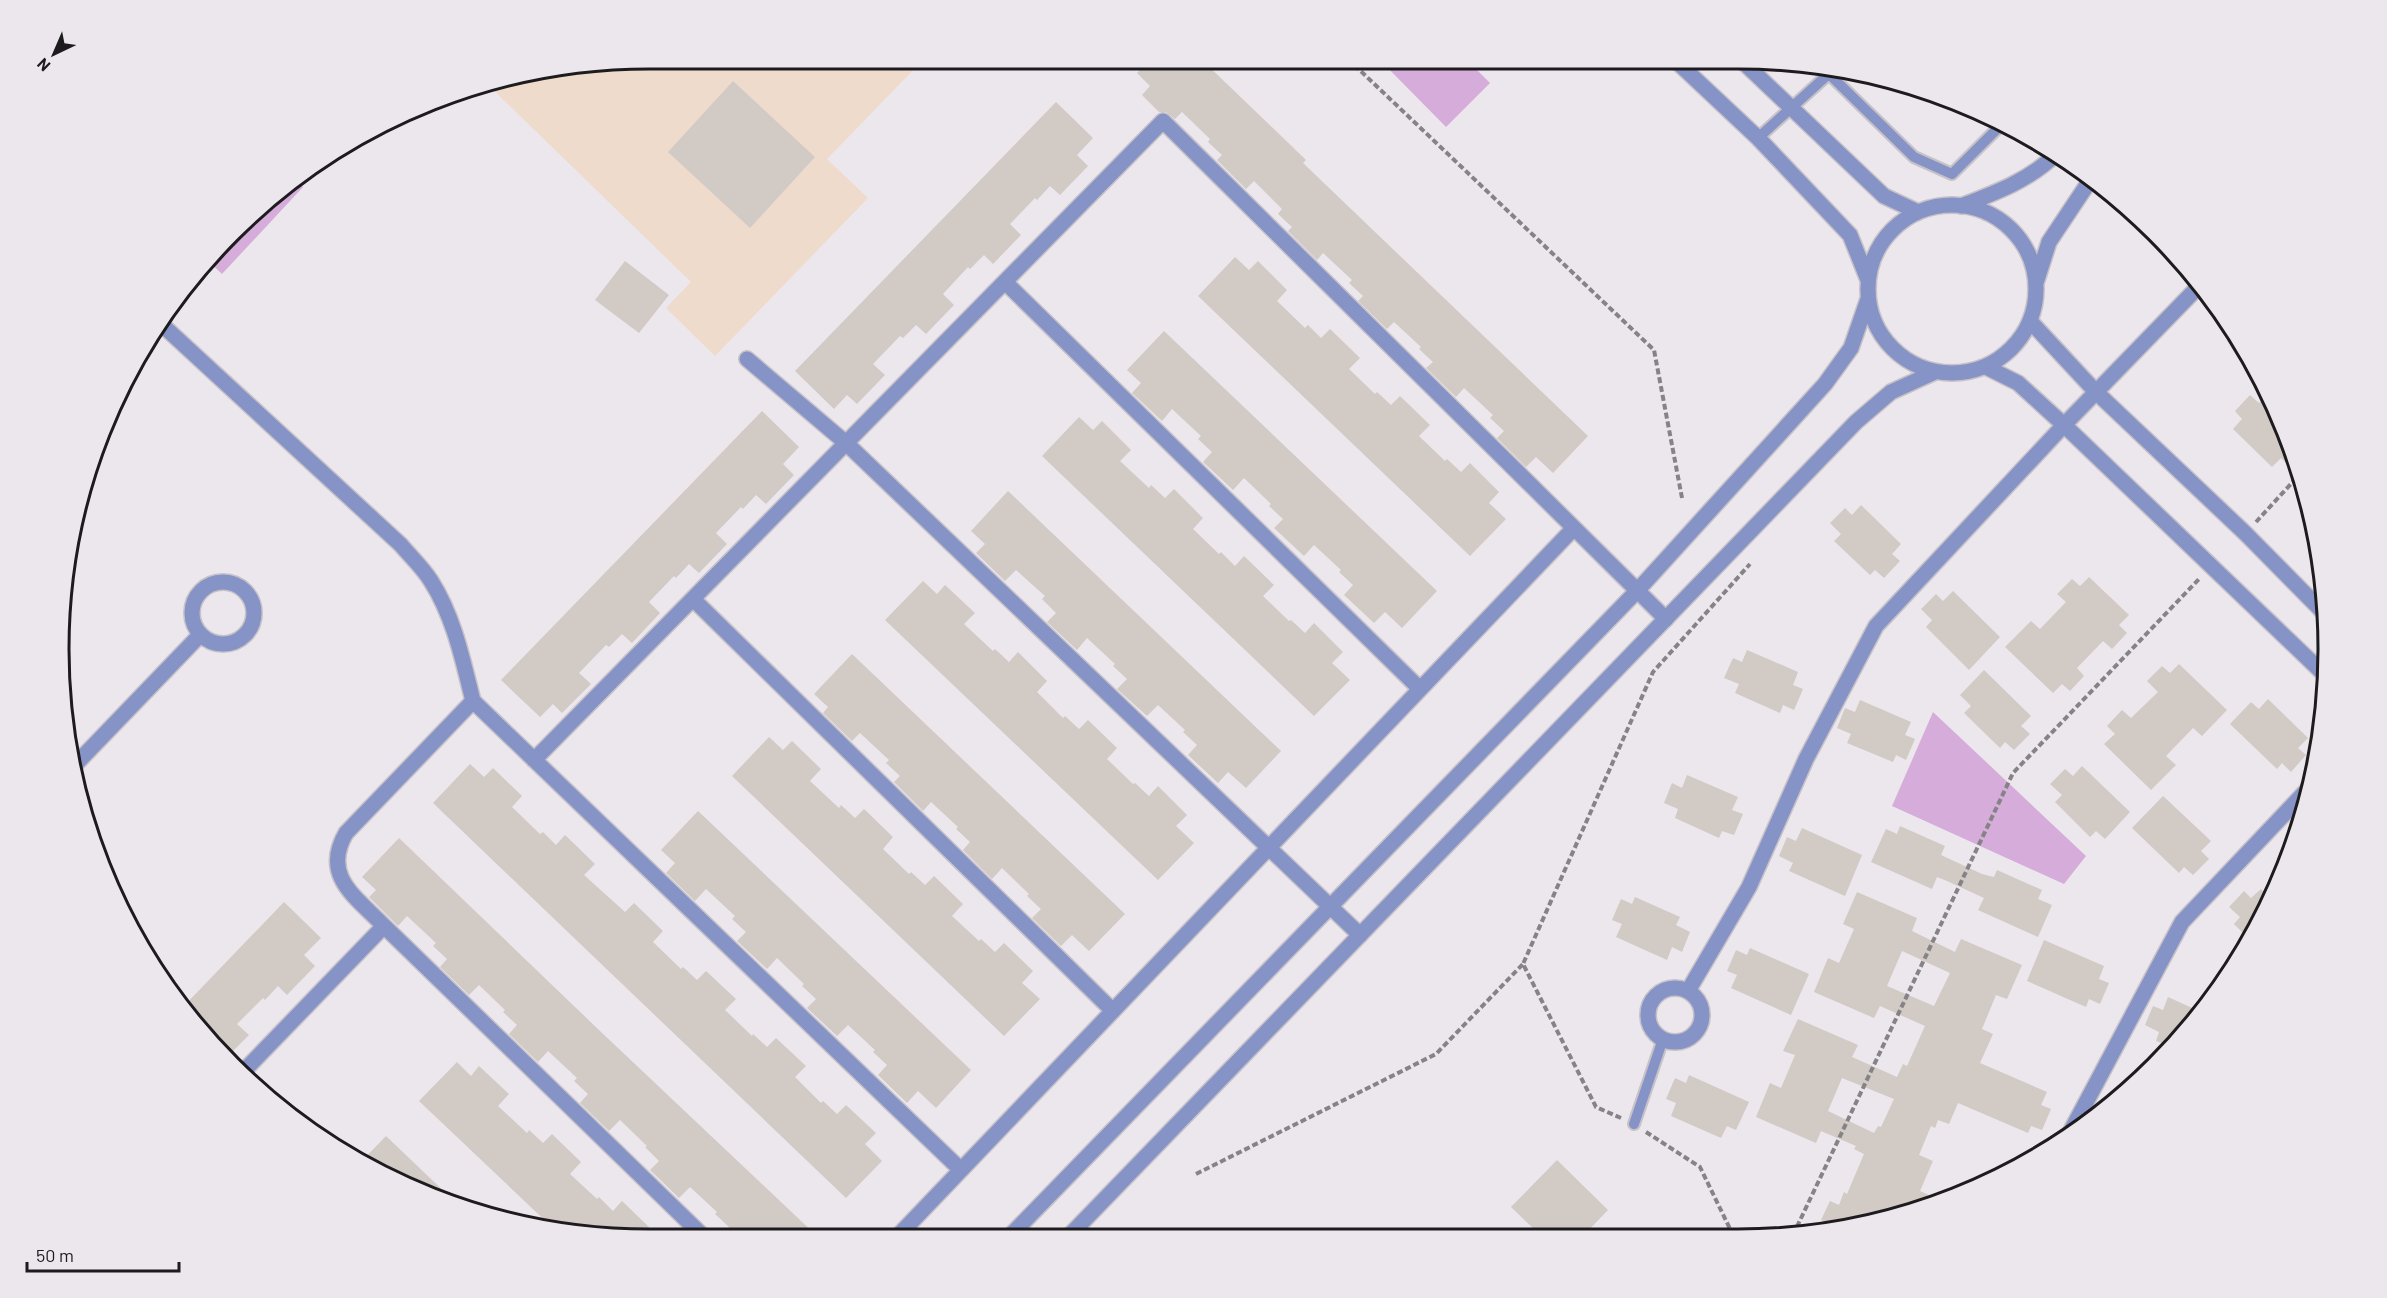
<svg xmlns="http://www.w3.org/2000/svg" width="2387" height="1298" font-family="Barlow,sans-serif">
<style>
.education{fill:#efdbcc}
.green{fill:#d6acda}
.building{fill:#d1cac5;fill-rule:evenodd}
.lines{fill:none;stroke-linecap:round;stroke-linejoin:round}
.service-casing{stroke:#c7c2c8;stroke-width:14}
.minor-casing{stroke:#c7c2c8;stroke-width:18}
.tertiary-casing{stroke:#c7c2c8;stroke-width:18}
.path{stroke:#868387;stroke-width:4;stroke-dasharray:6 3;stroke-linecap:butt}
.service{stroke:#8693c6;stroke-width:10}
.minor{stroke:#8693c6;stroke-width:15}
.tertiary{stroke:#8693c6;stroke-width:15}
.rim{fill:none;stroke:#1d1b1e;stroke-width:3}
</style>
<rect width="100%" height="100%" fill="#ece7ed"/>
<path class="education" d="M649,59H924L827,159L868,198L715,356L666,308L691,282L486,83L534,70Z"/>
<path class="green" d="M1379,59H1466L1490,83L1446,127Z
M293,178L303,187L222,274L206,259Z
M1933,712L2086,856L2064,884L1892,806Z"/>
<path class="building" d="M1150,59H1201L1306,160L1303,163L1588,436L1553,473L1536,457L1526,467L1497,438L1504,431L1490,418L1493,415L1464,388L1456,397L1426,368L1433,362L1419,349L1421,347L1394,322L1387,329L1358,301L1363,296L1349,283L1352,280L1323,253L1317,260L1288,231L1292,227L1278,214L1282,209L1254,181L1246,189L1217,160L1222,155L1208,142L1210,139L1182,112L1175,119L1166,112H1159L1142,95L1150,86L1137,73Z
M733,81L815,157L750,228L668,152Z
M1056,102L1093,138L1077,155L1088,166L1060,195L1050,186L1037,200L1035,198L1010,224L1021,235L993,264L984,255L970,269L968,267L943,294L954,305L926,334L916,325L903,338L900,336L873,364L885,375L857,404L847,395L834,409L795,371Z
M1235,257L1249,270L1258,261L1287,290L1277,301L1305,328L1308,325L1321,338L1330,329L1360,358L1349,369L1375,394L1377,392L1391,405L1400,396L1430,425L1419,436L1445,461L1447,459L1461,472L1470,463L1499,492L1489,503L1506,519L1470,556L1198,296Z
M625,261L669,295L639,333L595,300Z
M1164,331L1437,591L1402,628L1385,612L1374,623L1344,595L1353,585L1339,572L1341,570L1314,545L1304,556L1274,528L1283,519L1269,506L1271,504L1244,478L1233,490L1203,462L1212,452L1198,439L1201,436L1172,409L1162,421L1132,393L1141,383L1127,370Z
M2250,395L2259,403L2265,397L2275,407L2301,477L2281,458L2272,467L2233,429L2242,419L2235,411Z
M762,411L799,447L783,464L794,475L766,504L756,495L743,509L741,507L716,533L727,544L699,573L689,564L676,578L674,576L649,602L660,613L632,643L622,634L609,647L606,645L579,673L591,684L562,713L553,704L540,717L501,680Z
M1079,417L1093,430L1102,421L1131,450L1120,461L1149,488L1151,485L1165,498L1174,489L1203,518L1193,529L1219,554L1221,552L1235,566L1244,556L1274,585L1263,596L1289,621L1291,620L1305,633L1314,623L1343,652L1332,663L1350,680L1314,716L1042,456Z
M1008,491L1281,751L1246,788L1228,772L1218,783L1188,755L1197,745L1183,732L1185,730L1158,705L1147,716L1117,689L1127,679L1113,666L1115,664L1087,638L1077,650L1047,622L1056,613L1042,599L1045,596L1016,570L1005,581L976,553L985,544L971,531Z
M1861,505L1901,544L1892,554L1900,561L1884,578L1875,570L1870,575L1834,541L1841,534L1830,523L1845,508L1852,515Z
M2089,577L2129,615L2119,625L2127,633L2112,649L2103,641L2077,668L2084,676L2070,691L2062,684L2053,693L2005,647L2031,621L2040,629L2066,602L2057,594L2072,579L2080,586Z
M923,581L937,594L945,585L975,613L964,624L993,651L995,649L1009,662L1018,652L1047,681L1037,692L1063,718L1065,716L1079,729L1088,720L1117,748L1107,759L1133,784L1135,783L1149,796L1158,786L1187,815L1176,826L1194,843L1158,880L885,620Z
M1953,591L2000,637L1969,670L1926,627L1932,620L1921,609L1936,594L1943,601Z
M1747,650L1798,672L1793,685L1803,689L1794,710L1783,705L1780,713L1735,693L1739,684L1724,678L1733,658L1742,662Z
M852,654L1125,914L1089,951L1072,935L1061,946L1032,918L1041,909L1027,896L1029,894L1002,868L992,879L963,850L970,842L956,829L958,827L931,802L923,811L894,782L900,776L886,763L889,760L860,733L852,741L823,713L828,707L814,694Z
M2179,664L2227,710L2202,736L2193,728L2166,756L2176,765L2151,790L2104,744L2115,734L2107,726L2122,710L2131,718L2158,692L2147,681L2162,666L2170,673Z
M1984,670L2031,716L2021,726L2030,734L2014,750L2005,742L2000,748L1964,713L1971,706L1960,695Z
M2268,699L2308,738L2298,748L2306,755L2291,772L2282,763L2277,769L2230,724L2251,702L2259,709Z
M1860,700L1911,722L1905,735L1915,739L1906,760L1896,755L1893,762L1847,743L1851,734L1837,728L1845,708L1855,712Z
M769,737L783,750L792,741L821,769L810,781L839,808L841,805L855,818L864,809L893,837L883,849L909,874L911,872L925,885L934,876L963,904L952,916L979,941L981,939L995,952L1004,943L1033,971L1022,983L1040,999L1004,1036L732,776Z
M470,764L484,777L493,768L522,796L512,807L540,834L543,832L556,845L565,835L595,864L584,875L625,912L634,903L663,931L653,942L681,969L683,967L697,980L706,971L736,999L725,1010L752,1036L753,1034L767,1047L776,1038L806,1066L795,1077L821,1103L823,1101L837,1114L846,1105L876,1133L865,1144L882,1161L846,1198L433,803Z
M2082,766L2130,812L2105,839L2096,831L2090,837L2055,802L2062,795L2050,784L2065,769L2073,776Z
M1687,775L1738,797L1732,810L1743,814L1734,835L1722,831L1719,838L1675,818L1678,809L1664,803L1672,783L1682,788Z
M2163,796L2211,841L2201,851L2209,859L2193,875L2184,867L2179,873L2132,828Z
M698,811L971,1070L936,1108L918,1091L907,1103L878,1075L887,1065L873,1052L875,1050L848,1025L837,1036L807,1008L816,999L802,986L804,984L777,958L767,969L737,941L746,932L732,919L735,916L706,889L695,901L666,873L675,863L661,850Z
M1900,826L1945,846L1941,855L1982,874L1994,877L1997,870L2042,890L2038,899L2052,905L2038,937L1978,910L1984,898L1947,881L1937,877L1932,889L1871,862L1886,829L1897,834Z
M1802,828L1862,855L1845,896L1789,871L1793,863L1779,856L1787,837L1796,841Z
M399,838L600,1031L819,1238H718L729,1227L715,1214L717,1212L690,1187L679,1198L650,1170L659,1161L645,1147L647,1146L620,1120L609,1131L580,1103L588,1094L574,1081L577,1078L548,1051L538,1062L509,1034L517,1025L503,1012L505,1010L479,985L469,995L440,967L447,959L433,946L436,943L407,916L398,926L369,897L376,890L362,877Z
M2261,889L2270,898L2251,941L2234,924L2240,917L2229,907L2244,891L2251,898Z
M1857,892L1917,918L1912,931L1955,952L1961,939L2022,965L2007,999L1996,995L1982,1029L1993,1034L1980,1063L2047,1092L2041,1105L2051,1109L2042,1130L2031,1126L2028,1133L1958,1103L1949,1124L1938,1120L1935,1128L1931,1126L1919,1155L1933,1161L1920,1191L1942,1201L1839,1228L1821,1220L1830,1201L1839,1205L1844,1192L1847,1194L1864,1154L1854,1149L1856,1146L1821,1131L1816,1143L1756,1117L1770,1083L1781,1088L1795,1055L1783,1051L1798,1019L1858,1045L1852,1057L1897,1077L1903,1064L1907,1066L1925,1026L1880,1006L1874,1018L1814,992L1828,958L1839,963L1854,929L1843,924ZM1902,951L1950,973L1934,1006L1887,986ZM1842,1078L1894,1099L1881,1127L1878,1126L1874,1133L1828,1111Z
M1635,897L1680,917L1676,925L1690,932L1682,952L1672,947L1667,960L1616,937L1622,924L1612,920L1621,899L1632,904Z
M284,902L321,938L304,955L315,966L287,995L278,986L265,1000L263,998L237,1024L249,1035L226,1058L205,1039L182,1008Z
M2044,940L2104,966L2099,979L2109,983L2100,1004L2089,999L2086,1007L2027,981Z
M1750,948L1809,974L1791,1015L1731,988L1737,975L1727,971L1736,950L1747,955Z
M2168,997L2201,1012L2182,1039L2172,1047L2156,1041L2159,1032L2145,1025L2153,1006L2163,1010Z
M457,1062L471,1076L479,1066L509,1094L498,1106L527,1133L529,1130L543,1143L552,1134L581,1162L570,1174L597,1199L599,1197L613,1211L622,1201L651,1229L643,1238H611L554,1229L419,1101Z
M1689,1075L1749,1102L1736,1130L1727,1126L1721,1138L1671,1116L1676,1103L1666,1099L1675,1078L1686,1083Z
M386,1136L453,1200V1201L360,1163Z
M1557,1160L1608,1210L1584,1235H1540L1511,1207Z"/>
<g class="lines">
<defs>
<path id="service" d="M1829,74L1914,157L1952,174L2002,124
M1758,138L1833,70
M2042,144L2054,156
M1634,1124L1663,1039"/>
<path id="minor" d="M1005,282L1420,689
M158,321L401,545C411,557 423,568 431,581C454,617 463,661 473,701L346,833C321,876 356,897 384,926L242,1073
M2030,321L2096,392L2245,533L2327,616
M747,359L846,443L1360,935
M1986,367L2018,383L2064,425L2325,675
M192 613a31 31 0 1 1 62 0a31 31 0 1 1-62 0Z
M693,599L1113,1011
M473,701L961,1170
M534,760L1163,121L1666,619
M73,767L200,635
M384,926L705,1238
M1648 1015a27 27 0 1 1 54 0a27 27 0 1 1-54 0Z
M1688,991L1749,887L1806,759L1876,626L2064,425L2201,284
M2066,1140L2182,922L2309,788
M897,1237L1574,528"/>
<path id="tertiary" d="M1675,60L1758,138L1850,235L1868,280
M1741,60L1884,196L1918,212
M1868 289a84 84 0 1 1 168 0a84 84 0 1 1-168 0Z
M1961,206C1995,193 2030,180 2056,154
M2036,283L2049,242L2091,179
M1009,1237L1637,591L1825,384L1851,348L1868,299
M1068,1237L1856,422L1891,392L1935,372"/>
</defs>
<use href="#service" class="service-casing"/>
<use href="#minor" class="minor-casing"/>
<use href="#tertiary" class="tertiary-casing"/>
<path class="path" d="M1348,59L1654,350L1682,498
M2256,522L2300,474
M1621,1118L1596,1107L1523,964L1653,672L1750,564
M1646,1132L1700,1167L1733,1235
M1196,1174L1436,1054L1523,964
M1793,1235L2013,773L2200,578"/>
<use href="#service" class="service"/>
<use href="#minor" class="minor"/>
<use href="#tertiary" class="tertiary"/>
</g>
<path d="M0 0H2387V1298H0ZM649 69H1738A580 580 0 0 1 2318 649V649A580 580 0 0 1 1738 1229H649A580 580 0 0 1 69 649V649A580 580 0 0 1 649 69Z" fill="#ece7ed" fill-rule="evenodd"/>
<path class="rim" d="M649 69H1738A580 580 0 0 1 2318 649V649A580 580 0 0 1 1738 1229H649A580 580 0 0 1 69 649V649A580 580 0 0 1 649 69Z"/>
<g transform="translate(54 54) rotate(224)" stroke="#ece7ed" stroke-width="4.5" paint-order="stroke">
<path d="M0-4.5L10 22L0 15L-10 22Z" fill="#1d1b1e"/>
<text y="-9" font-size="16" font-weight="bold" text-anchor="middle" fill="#1d1b1e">N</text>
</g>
<path d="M27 1262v9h152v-9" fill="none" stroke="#1d1b1e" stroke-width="3"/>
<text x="36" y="1262" font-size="18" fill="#1d1b1e" stroke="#ece7ed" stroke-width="4.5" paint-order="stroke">50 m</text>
</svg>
